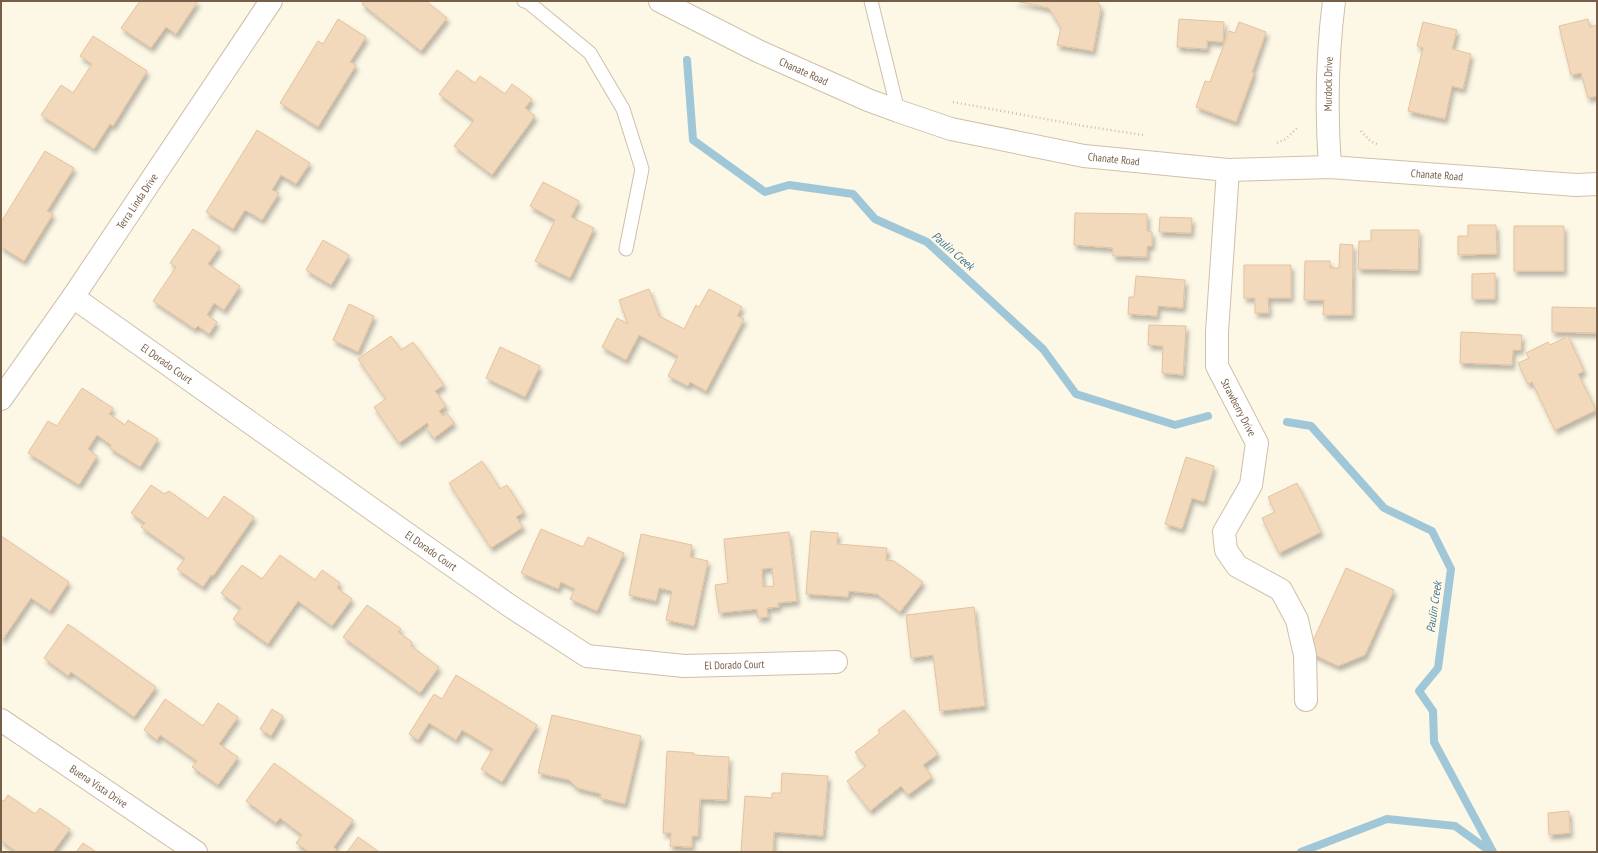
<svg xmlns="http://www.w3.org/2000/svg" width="1598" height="853" font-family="'PT Sans Narrow',sans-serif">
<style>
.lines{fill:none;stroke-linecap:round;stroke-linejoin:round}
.stream{stroke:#9fc7d8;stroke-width:8}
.building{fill:#f2d9bc;stroke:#e5c29c;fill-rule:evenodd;filter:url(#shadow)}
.lane-casing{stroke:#cebfab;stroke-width:15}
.street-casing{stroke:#cebfab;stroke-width:24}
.secondary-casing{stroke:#d1c0a8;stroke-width:24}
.path{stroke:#d7bd9f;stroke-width:2.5;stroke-dasharray:1 3;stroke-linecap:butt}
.lane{stroke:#fff;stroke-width:13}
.street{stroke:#fff;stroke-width:22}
.secondary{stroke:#fff;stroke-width:22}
.labels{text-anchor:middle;stroke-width:3;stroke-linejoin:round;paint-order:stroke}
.street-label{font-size:11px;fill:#765f49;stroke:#fffaeb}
.water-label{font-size:12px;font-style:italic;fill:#467991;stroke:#fffaeb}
</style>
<defs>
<filter id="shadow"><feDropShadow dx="2.5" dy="4.5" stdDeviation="2" flood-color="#0004"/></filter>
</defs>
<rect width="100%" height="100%" fill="#fdf7e5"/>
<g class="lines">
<path class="stream" d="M687,60L693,140L765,192L789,185L853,194L875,219L927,242L1043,349L1076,394L1175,425L1208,416
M1287,422L1311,426L1384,508L1432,531L1451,569L1438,668L1419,691L1433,711L1434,742L1493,852
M1301,852L1387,819L1455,826L1491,852"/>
</g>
<path class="building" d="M140,1H198L176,34L166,27L151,48L121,28Z
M364,1H410L411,2L426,1L447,18L421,51L362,4Z
M1015,1H1097L1101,8L1093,51L1057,45L1061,28L1049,8Z
M338,19L366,37L350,62L356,65L318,127L280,103L318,41L323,44Z
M1179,19L1224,22L1223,42L1207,41V49L1177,47Z
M1588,19L1590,27L1597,25V96L1588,98L1581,73L1571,75L1559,26Z
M1239,22L1266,32L1252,72L1254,73L1236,122L1196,107L1205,81L1210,82L1229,31L1235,33Z
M1423,22L1457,30L1452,49L1471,54L1463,89L1452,86L1445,119L1408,111L1423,48L1417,46Z
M93,36L147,71L113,126L110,124L94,149L41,115L61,85L73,93L92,64L80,56Z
M457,70L475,83L480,76L505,94L512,84L532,99L525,108L535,116L492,175L454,146L474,120L439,94Z
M257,130L310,163L296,184L281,175L272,190L279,193L262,220L245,210L233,229L206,212Z
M45,151L74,168L47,211L53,214L24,261L1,247V222Z
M543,182L579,201L571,217L594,228L570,278L535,261L555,220L530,206Z
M1075,213L1147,214V231L1152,232V246H1147V257L1113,256V248L1074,245Z
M1160,217L1192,218L1191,233L1159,232Z
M1468,225H1496L1497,254L1458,255V236H1468Z
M1514,226H1564V271H1514Z
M193,229L220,247L208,264L240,286L224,310L214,303L207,315L217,322L209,334L198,326L195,329L153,301L176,267L170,263Z
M1371,230H1419L1418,270L1358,269L1359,241H1371Z
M323,240L349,255L331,285L306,270Z
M1340,244L1353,245L1352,315H1323L1324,300H1304L1305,261H1330V268H1339Z
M1244,265H1291V298H1268L1269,313H1255V298H1244Z
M1495,273V299H1472V274Z
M1136,276L1185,280L1183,308L1158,306L1157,316L1128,314L1129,297H1134Z
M649,289L659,316L684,329L696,305L699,307L709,289L742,307L737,316L744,319L706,391L690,382L688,386L668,376L678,356L639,335L626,360L602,347L617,318L628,324L619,300Z
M349,304L374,316L358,352L333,340Z
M1552,307L1597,308V333L1552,332Z
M1149,325L1186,326L1183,375L1162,373L1163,346L1148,345Z
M1461,332L1522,335L1521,350H1513L1512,365L1460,363Z
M391,336L401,350L413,342L444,385L435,391L446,406L439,411L443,416L447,413L454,423L434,438L426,428L429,426L427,423L399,443L374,407L386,399L358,359Z
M1568,336L1584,371L1578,374L1596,410L1555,430L1532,382L1528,384L1518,363L1529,358L1526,353L1548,342L1550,345Z
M500,347L540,366L525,397L486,378Z
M82,388L113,408L109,414L125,425L128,420L158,439L140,467L110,448L111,445L97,435L88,449L97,456L79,485L28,453L48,421L57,426Z
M1186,457L1214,466L1204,502L1192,498L1182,529L1165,524Z
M482,461L500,489L507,485L524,512L516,517L523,527L491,548L449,483Z
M1297,483L1321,532L1279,553L1262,518L1275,512L1268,497Z
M151,485L164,494L169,491L208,519L224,496L254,517L213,576L211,575L203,587L177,569L185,558L141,527L145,523L131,513Z
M541,529L583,547L588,537L624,553L597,611L570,599L575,589L561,582L558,589L521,573Z
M811,531L838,533L837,544L887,548L886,560L894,561L923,582L900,612L877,594L849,591L848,597L806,594Z
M789,532L797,601L778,603L779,607L767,608L768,617L758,618L757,609L719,613L715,585L728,583L724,539ZM772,568L774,586L763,587L762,569Z
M641,534L692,545L690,557L708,561L694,626L666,620L672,591L659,588L656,601L629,595Z
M1,536L69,582L50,611L31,598L3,639L1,638Z
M280,555L315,580L322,570L340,583L337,588L352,599L332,626L298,601L268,644L233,619L241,608L221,593L242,565L262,579Z
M1346,568L1394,590L1365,655L1338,666L1308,652Z
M367,605L401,629L398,632L412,642L411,646L439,667L420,693L343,637Z
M974,607L985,706L940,711L933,655L911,658L906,615Z
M68,624L156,687L134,717L71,672L68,676L44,658Z
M456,675L537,725L502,782L481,769L493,749L462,730L456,740L429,723L418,740L409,734L434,694L442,699Z
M165,699L203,726L218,703L238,717L219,744L238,757L218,785L192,767L197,761L160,735L157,740L144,730Z
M272,709L283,716L271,736L260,729Z
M904,710L938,754L923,765L932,777L908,795L901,786L870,811L847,781L866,766L855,752L880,733L878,730Z
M552,715L641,736L625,804L600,798L601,794L577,788L569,780L538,773Z
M667,751L694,753V755L729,757L727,800L700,799L698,836H692V847L670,846L671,833H663Z
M274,763L353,820L334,847L337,850L335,852H309L296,843L302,835L280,818L276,823L246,801Z
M782,773L828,776L823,836L774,832L773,852H741L745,796L772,798V793H781Z
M8,795L35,814L40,808L70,829L53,852H17L1,841V800L4,801Z
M1569,811L1570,833L1549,835L1548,813Z
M358,837L379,852H347Z
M83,843L96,852H76Z"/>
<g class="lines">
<defs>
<path id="lane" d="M524,1L528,2L590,53L623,109L642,169L626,249
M871,1L898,111"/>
<g id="street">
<path id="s1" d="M1330,167C1326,112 1327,56 1334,1"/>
<path id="s2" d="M1228,170L1217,332V366L1257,443L1251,485L1224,532L1226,550L1237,566L1281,590L1297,620L1305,655L1306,700"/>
<path id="s3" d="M73,297L403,531L510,606L587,656L684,666L836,662"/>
<path id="s4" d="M1,399L73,297L271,1"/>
<path id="s5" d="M1,720L196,852"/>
</g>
<g id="secondary">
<path id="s6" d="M660,1L758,51L868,100L898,111L951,129L1084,156L1228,170L1330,167L1576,185L1597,184"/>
</g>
</defs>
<use href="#lane" class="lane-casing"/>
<use href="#street" class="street-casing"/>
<use href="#secondary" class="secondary-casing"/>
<path class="path" d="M953,102L1084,126L1143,135
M1361,131L1370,141L1379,145
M1277,143L1286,139L1297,128"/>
<use href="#lane" class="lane"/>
<use href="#street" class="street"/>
<use href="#secondary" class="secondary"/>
</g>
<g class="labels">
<g class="street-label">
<text dy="4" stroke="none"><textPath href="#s6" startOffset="160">Chanate Road</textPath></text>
<text dy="4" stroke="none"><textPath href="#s1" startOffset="83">Murdock Drive</textPath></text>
<text dy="4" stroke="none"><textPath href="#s6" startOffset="484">Chanate Road</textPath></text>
<text dy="4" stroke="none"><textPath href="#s6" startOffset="808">Chanate Road</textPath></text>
<text dy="4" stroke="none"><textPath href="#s4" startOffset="240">Terra Linda Drive</textPath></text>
<text dy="4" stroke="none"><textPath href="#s3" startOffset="115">El Dorado Court</textPath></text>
<text dy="4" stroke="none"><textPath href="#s2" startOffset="243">Strawberry Drive</textPath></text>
<text dy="4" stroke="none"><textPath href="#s3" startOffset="439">El Dorado Court</textPath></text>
<text dy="4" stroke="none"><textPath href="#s3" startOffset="775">El Dorado Court</textPath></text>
<text dy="4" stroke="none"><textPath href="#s5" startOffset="118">Buena Vista Drive</textPath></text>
</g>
<g class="water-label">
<text transform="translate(953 251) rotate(41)" y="4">Paulin Creek</text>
<text transform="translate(1434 607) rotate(-82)" y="4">Paulin Creek</text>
</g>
</g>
<rect width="1598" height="853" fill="none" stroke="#765f49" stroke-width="4"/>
</svg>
